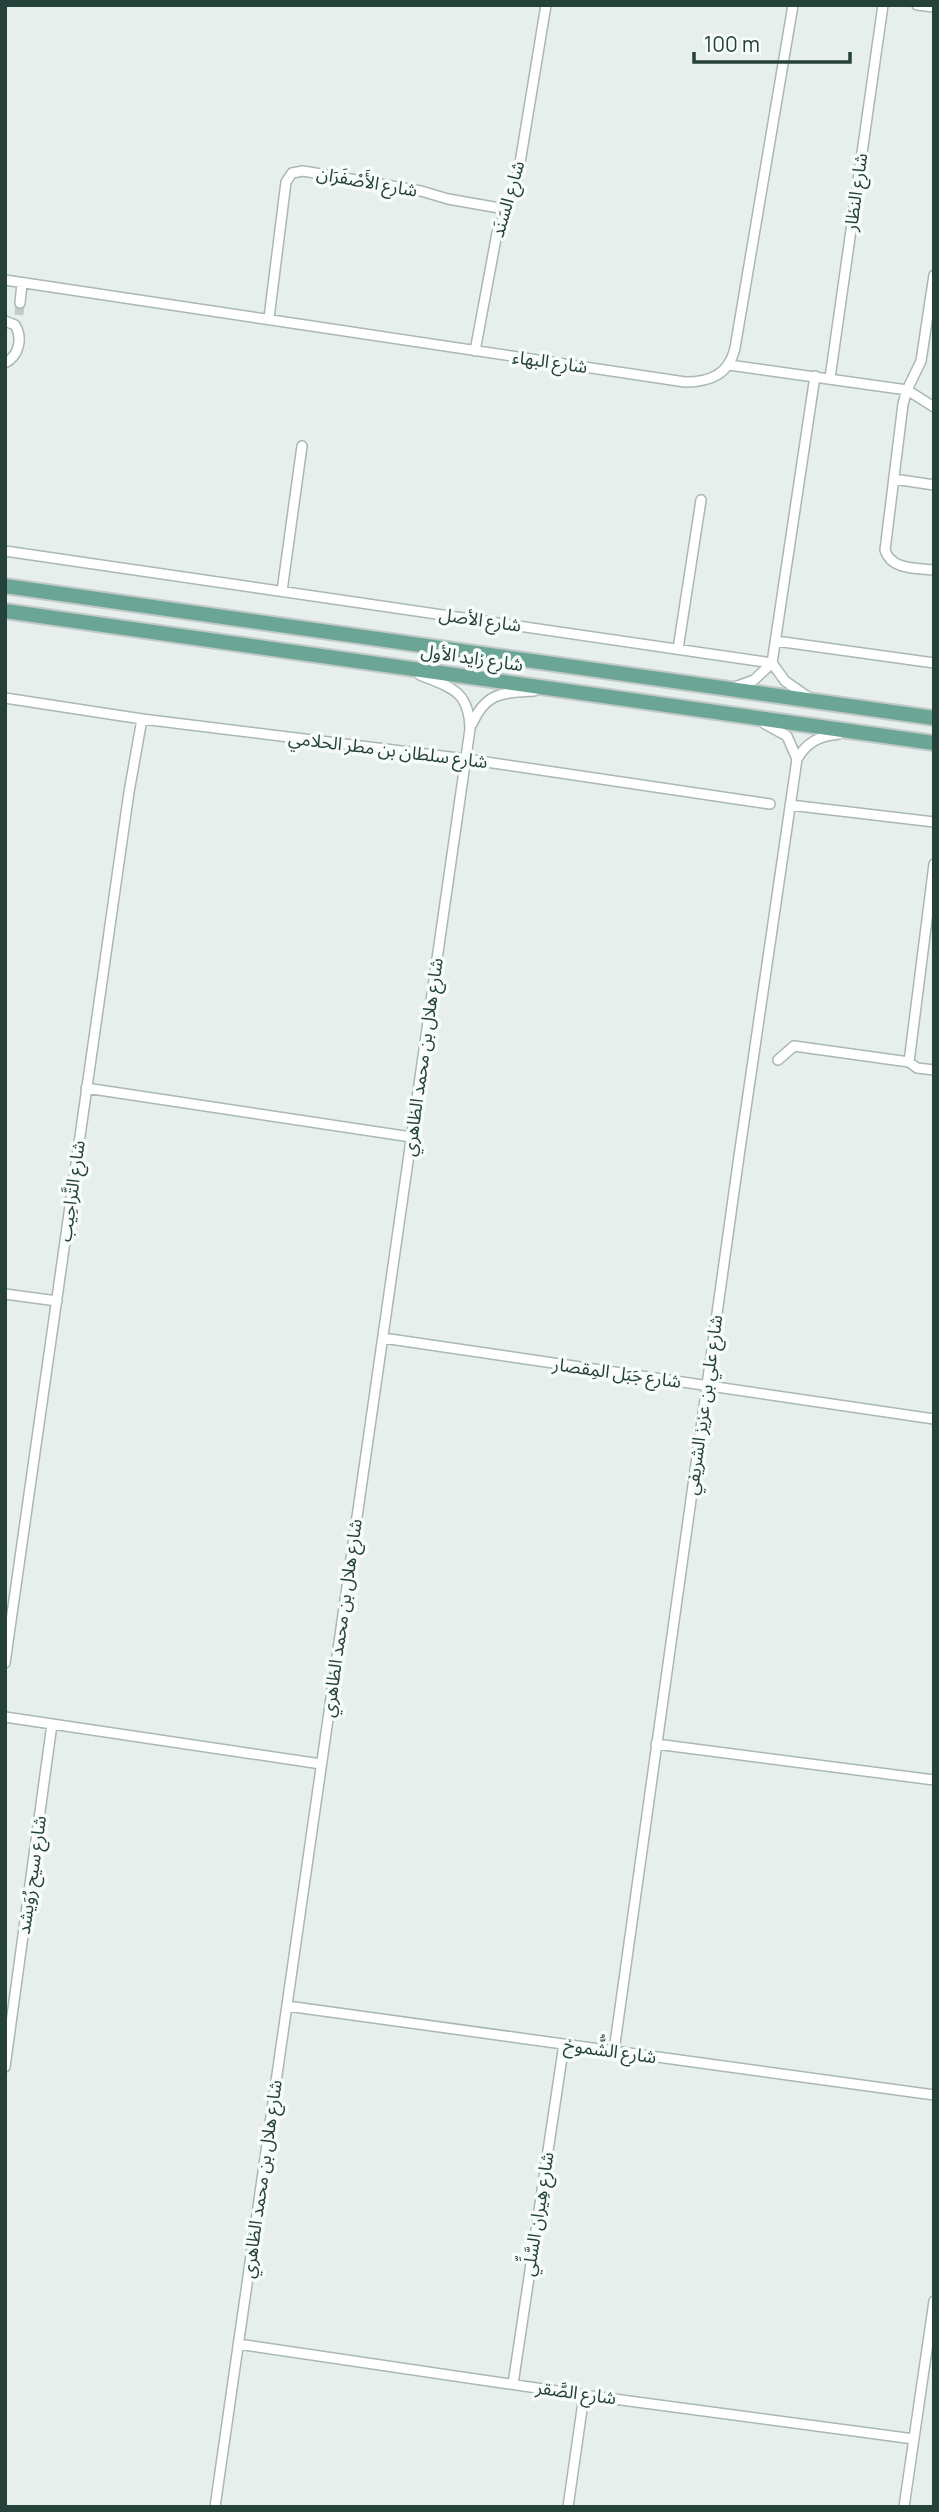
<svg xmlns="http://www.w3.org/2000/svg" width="939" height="2512" font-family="Manrope,'Noto Sans Arabic',sans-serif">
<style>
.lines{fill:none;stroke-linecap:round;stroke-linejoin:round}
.street-tunnel{stroke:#bfccc8;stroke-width:9;stroke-dasharray:9 4.5;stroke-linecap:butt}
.street-casing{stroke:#a8b8b2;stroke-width:12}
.primary-casing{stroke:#c2cac8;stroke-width:18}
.street{stroke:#fff;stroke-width:9}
.primary{stroke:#6aa596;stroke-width:14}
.labels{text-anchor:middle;stroke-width:7;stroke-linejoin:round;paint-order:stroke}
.street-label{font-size:18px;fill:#24423a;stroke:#f7fbf9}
</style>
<rect width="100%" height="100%" fill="#e6efeb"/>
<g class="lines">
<path class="street-tunnel" d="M19,315L20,303"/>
<defs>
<path id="street" d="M917,5L934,7
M934,275L921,361L907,390L903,404L885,550C891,570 916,568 934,570
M5,280L685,382C711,382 729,374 735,348L793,5
M20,303L22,283
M269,318L286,182L292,173L303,171L421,191L448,199L505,209
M5,321L15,325C23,338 19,356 5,363
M475,351L497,233L516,187L546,5
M729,365L907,390L934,407
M830,378L883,5
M894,479L934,485
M5,551L772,663
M282,591L302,446
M776,641L934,663
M678,649L701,500
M772,663L785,681L808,697
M735,687L754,680L772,663L815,376
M5,698L142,719L466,759L770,804
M472,724C486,692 502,693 534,691
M765,724L787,736L797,759
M790,805L934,822
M778,1060L794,1046L909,1062L917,1068L934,1070
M909,1062L934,864
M86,1088L411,1137
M5,1294L57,1301
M383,1338L934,1419
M5,1663L129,792L142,719
M5,1717L321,1764
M656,1744L934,1780
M287,2006L934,2095
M614,2051L739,1156L797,759C807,742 819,736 839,734
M5,2067L52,1724
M238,2344L584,2395L914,2439
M513,2384L564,2044
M215,2507L470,729C469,691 452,688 420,675
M568,2507L584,2395
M904,2507L934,2301"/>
<path id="primary" d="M5,586L934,718
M5,611L934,743"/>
</defs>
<use href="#street" class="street-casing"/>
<use href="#primary" class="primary-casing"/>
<use href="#street" class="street"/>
<use href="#primary" class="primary"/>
</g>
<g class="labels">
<g class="street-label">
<text transform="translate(367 182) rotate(10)" y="6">شارع الأَصْفَرَان</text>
<text transform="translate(856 192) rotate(-82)" y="6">شارع النظار</text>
<text transform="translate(508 199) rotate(-74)" y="6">شارع السَنَد</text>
<text transform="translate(550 362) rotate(8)" y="6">شارع البهاء</text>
<text transform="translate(480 620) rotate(8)" y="6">شارع الأصل</text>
<text transform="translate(472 658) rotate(8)" y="6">شارع زايد الأول</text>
<text transform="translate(388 750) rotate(7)" y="6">شارع سلطان بن مطر الحلامي</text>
<text transform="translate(423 1057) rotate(-82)" y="6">شارع هلال بن محمد الظاهري</text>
<text transform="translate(72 1191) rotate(-82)" y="6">شارع التَّراحِيب</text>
<text transform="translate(617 1373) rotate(8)" y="6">شارع جَبَل المِقصار</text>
<text transform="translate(704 1405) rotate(-82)" y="6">شارع علي بن عزيز الشريفي</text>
<text transform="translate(342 1618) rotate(-82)" y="6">شارع هلال بن محمد الظاهري</text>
<text transform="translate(32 1875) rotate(-82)" y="6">شارع سيح رُوَيشد</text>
<text transform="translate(610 2051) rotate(8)" y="6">شارع الشُّموخ</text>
<text transform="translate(262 2179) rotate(-82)" y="6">شارع هلال بن محمد الظاهري</text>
<text transform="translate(538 2214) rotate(-81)" y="6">شارع هِيران السَّلِّي</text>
<text transform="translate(576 2393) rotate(8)" y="6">شارع الصَّقر</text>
</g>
</g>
<rect width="939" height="2512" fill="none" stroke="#24423a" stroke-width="14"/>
<path d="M694 52v10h156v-10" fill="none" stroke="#24423a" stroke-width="3.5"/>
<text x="704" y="52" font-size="21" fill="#24423a" stroke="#f7fbf9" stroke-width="5" paint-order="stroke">100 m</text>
</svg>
